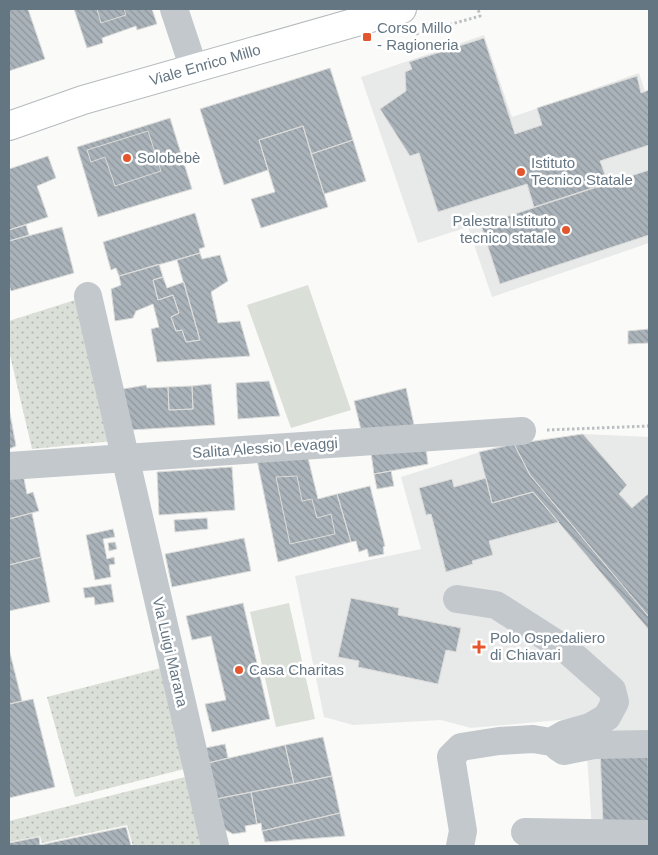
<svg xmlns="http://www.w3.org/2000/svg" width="658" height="855" font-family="Helvetica,sans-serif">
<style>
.built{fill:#e8e9e9}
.green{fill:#dadfd7}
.garden{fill:url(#garden-dots)}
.building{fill:url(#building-back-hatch);stroke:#dcdcda}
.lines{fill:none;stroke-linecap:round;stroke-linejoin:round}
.major-casing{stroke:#b5babe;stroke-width:30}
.path{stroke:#bbbfc2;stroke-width:3;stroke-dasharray:2.5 2.5;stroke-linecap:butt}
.minor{stroke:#c3c8cc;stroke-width:28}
.major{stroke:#fff;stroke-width:28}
.poi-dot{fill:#e4572e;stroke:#fff;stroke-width:2}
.labels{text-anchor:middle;stroke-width:5;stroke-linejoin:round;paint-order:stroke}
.poi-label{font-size:15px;fill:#657683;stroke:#fff;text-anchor:start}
.street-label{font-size:15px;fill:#657683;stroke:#fff}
</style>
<defs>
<pattern id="garden-dots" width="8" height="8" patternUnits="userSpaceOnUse" patternTransform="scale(1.25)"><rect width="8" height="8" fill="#dadfd7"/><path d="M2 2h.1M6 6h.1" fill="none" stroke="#b4b9b4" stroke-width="1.8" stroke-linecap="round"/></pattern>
<pattern id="building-back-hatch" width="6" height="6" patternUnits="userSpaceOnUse" patternTransform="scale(1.25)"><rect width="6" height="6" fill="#aab3b9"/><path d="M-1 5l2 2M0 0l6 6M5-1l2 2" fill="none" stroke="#8e969c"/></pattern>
</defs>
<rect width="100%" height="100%" fill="#fafaf8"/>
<path class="built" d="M484,35L512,117L639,73L649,103V243L492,297L468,227L418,243L361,77Z
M583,434L649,437V826L592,830L586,741L581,718L471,728L441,720L353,725L324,717L295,576L421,549L401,477L499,446Z"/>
<path class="green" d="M308,285L351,410L291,428L247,305Z
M289,603L315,719L276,727L250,612Z"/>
<path class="garden" d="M78,299L113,441L32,449L9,351V321Z
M161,668L184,769L75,797L47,697Z
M185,777L202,846H133L127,825L42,843L40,836L9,842V821Z"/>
<path class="building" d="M9,9H28L45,59L9,71Z
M74,9H152L157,24L137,30L136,26L102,38L103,43L87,48Z
M97,9H124L126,15L101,23Z
M484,38L515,134L542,125L537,108L637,76L641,93L649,90V145L600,161L608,183L534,207L527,184L438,212L419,153L410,156L380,109L406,91L405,72L412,69L409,62Z
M330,68L353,140L311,154L303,126L259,140L268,170L224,185L200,109Z
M170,118L192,189L98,217L77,147Z
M303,126L328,207L261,228L251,199L275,192L259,140Z
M148,131L161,171L115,186L105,157L91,162L87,150Z
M353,140L366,181L324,194L311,154Z
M48,156L56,178L37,186L48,217L9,230V169Z
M649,170V235L500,284L481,225Z
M195,213L205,247L199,249L200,253L119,276L116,268L111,270L103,242Z
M26,225L29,235L9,241V230Z
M62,227L74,273L11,291L9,285V241Z
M200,253L202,259L220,255L228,281L211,292L218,323L240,321L250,356L157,362L151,329L159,327L153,304L136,311L133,318L115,321L111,289L121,285L119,276L159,264L163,277L153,280L158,300L173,295L179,313L171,317L176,331L182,330L186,342L200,340L177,260Z
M163,277L167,288L184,282L200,340L186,342L182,330L176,331L171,317L179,313L173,295L158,300L153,280Z
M649,329V343L628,344V331Z
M269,381L280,416L238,419L236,383Z
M211,384L215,425L130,430L123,389L146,385L147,388L168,387L169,410L193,409L192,386Z
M192,386L193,409L169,410L168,387Z
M406,388L414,425L363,438L354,401Z
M9,408L16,446L9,449Z
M583,434L627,485L619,494L632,508L649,493V617L530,475L514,444Z
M514,444L530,475L649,617V630L533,492L492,503L479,452Z
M426,449L428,464L374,474L371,453Z
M308,458L318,499L337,494L351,542L278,562L257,460Z
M232,467L235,510L159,515L157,472Z
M391,471L394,486L377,489L374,474Z
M23,474L27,494L33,492L39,511L9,519V479Z
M297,476L302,501L312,499L317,518L331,514L335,534L290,544L276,477Z
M486,478L492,503L533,492L559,522L489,541L493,555L472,561L473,564L446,572L431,514L426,515L419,488L452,479L454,487Z
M370,486L385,546L383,547L384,554L369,557L367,549L359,552L356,541L351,542L337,494Z
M32,513L41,557L9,565V519Z
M207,518L208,529L175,532L174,520Z
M113,529L115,537L103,539L107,559L114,557L115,564L109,565L111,577L95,580L86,535Z
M244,538L251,571L172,587L165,554Z
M115,542L117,549L109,551L108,543Z
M41,557L50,602L9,611V565Z
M111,584L114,602L95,605L94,597L85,598L83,588Z
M351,598L399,608L398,615L461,628L456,652L446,650L438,684L358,667L359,661L338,657Z
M243,603L270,719L212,732L205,704L226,700L211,636L192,640L186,616Z
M9,649L22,701L9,704Z
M33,699L55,787L9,798V704Z
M323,737L332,776L294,784L285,745Z
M225,744L228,758L208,763L205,748Z
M285,745L294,784L216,799L208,763Z
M648,746L649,825L603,826L600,748Z
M332,776L340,813L262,831L261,823L257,824L251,792Z
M251,792L257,824L245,826L246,832L233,834L222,828L216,799Z
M340,813L345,836L265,842L262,831Z
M126,827L131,846H9V843L39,837L40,845Z"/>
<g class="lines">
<defs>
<path id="major" d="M9,126L83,100L402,9"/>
</defs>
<use href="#major" class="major-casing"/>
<path class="path" d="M416,34L480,16L478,9
M547,430L649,426"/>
<path class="minor" d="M174,9L194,69
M88,296L215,846
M9,466L522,431
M457,599L496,605L568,651L612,690L615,702L607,717L590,727L565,734L551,742L533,739L499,741L461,747L451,757L463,831L460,846
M558,747L564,751L594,745L649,744
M525,832L649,834"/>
<use href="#major" class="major"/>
</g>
<g class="poi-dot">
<rect x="362" y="32" width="10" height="10" rx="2.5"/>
<circle cx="127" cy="158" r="5"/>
<circle cx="521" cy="172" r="5"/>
<circle cx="566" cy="230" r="5"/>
<path d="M476.5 639.5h5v5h5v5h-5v5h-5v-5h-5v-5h5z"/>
<circle cx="239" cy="670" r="5"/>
</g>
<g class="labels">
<g class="poi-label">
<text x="377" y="33">Corso Millo<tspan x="377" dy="17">- Ragioneria</tspan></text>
<text x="137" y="163">Solobebè</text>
<text x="531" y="168">Istituto<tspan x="531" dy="17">Tecnico Statale</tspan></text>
<text x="556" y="226" text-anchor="end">Palestra Istituto<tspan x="556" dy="17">tecnico statale</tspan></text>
<text x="490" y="643">Polo Ospedaliero<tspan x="490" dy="17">di Chiavari</tspan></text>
<text x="249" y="675">Casa Charitas</text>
</g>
<g class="street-label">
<text transform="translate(205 65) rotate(-16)" y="5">Viale Enrico Millo</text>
<text transform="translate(265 448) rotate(-4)" y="5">Salita Alessio Levaggi</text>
<text transform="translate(170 652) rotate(77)" y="5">Via Luigi Marana</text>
</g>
</g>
<rect width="658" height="855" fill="none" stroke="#657683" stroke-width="20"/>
</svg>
